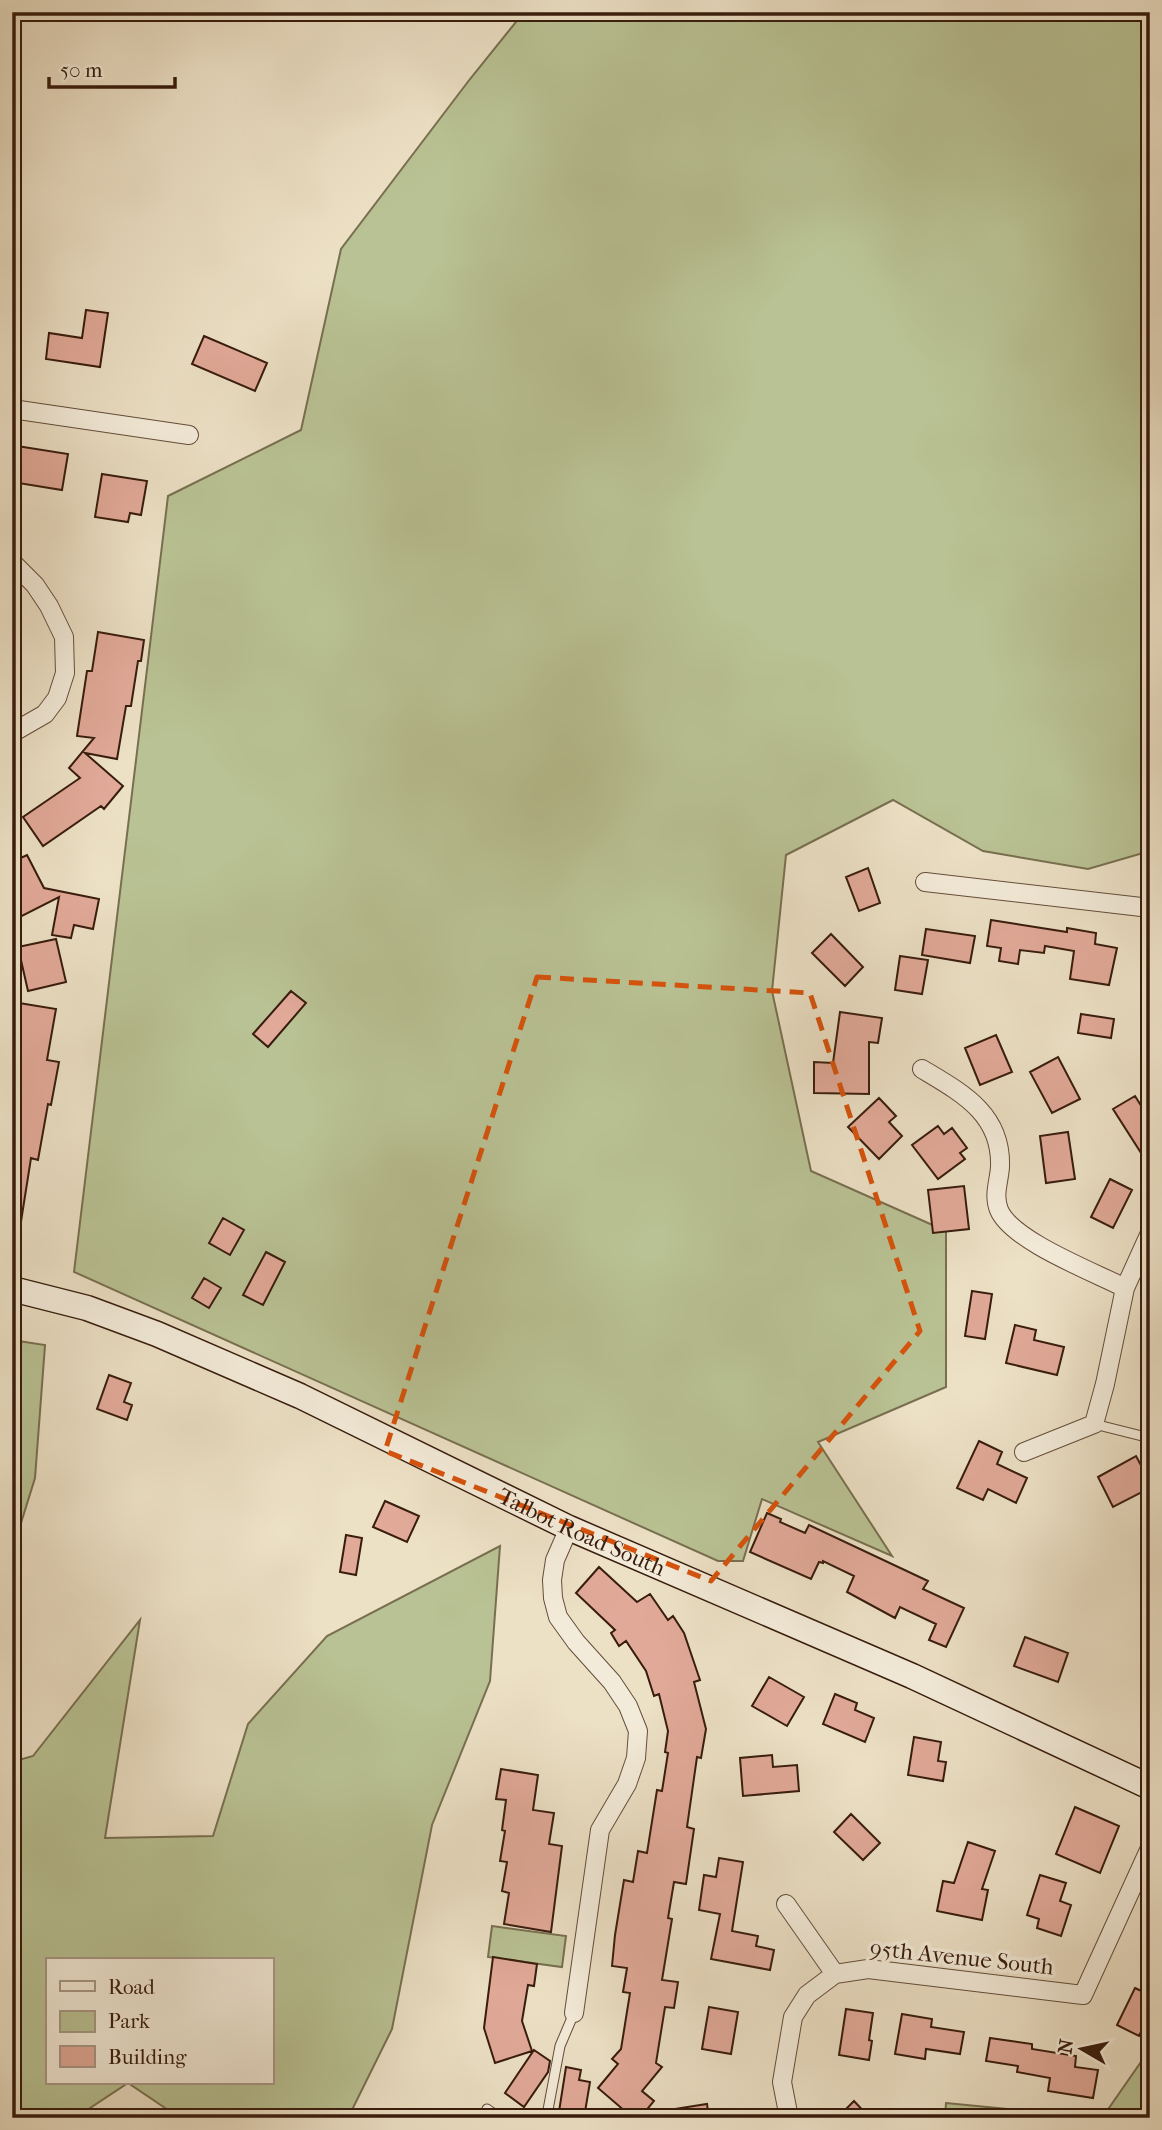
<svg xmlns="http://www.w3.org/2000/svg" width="1162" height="2130" font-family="'IM FELL French Canon',serif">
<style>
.green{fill:#b9c294;stroke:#786f50;stroke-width:2;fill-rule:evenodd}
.building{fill:#e1a998;stroke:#381c0d;stroke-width:2}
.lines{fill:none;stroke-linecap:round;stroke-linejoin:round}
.lane-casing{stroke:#654d3b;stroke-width:11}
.street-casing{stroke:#654d3b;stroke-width:20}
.secondary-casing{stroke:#381c0d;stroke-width:27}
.lane{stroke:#f3ebd9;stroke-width:9}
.street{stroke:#f3ebd9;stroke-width:18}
.secondary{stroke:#f3ebd9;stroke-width:24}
.marked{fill:none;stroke:#d6530c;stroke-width:5;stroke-dasharray:14 9;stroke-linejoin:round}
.labels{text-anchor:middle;stroke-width:7;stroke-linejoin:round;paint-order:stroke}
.street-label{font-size:23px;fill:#381c0d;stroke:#f3ebd9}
</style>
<rect width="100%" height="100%" fill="#ece0c5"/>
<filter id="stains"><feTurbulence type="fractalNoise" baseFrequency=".00286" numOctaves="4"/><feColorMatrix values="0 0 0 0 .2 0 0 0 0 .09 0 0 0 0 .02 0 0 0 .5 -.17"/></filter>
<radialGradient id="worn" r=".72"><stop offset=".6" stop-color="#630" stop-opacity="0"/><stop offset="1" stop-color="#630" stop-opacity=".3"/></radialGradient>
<path class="green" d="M524,12H1150V851L1088,869L983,851L893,800L786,855L772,991L811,1171L946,1231V1387L818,1442L892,1556L762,1499L743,1561H718L74,1272L168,496L301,430L341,249L470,79Z
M12,1340L45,1345L35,1478L12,1552Z
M500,1546L490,1681L432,1825L392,2029L348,2118H180L128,2083L75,2118H12V1762L33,1756L140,1620L105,1838L213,1836L248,1724L327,1636ZM271,1960V2083H47V1960Z
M492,1926L566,1936L562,1967L488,1957Z
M1150,2049V2118H1102Z
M946,2103L1100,2118H945Z"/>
<path class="building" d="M86,310L108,313L100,367L46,359L49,333L82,338Z
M204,336L267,363L255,391L192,364Z
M17,446L68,454L62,490L12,482Z
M102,474L147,481L141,515L130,513L128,522L95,517Z
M98,632L144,640L141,661H138L131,706H126L117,759L85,753L123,786L104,809L101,806L43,846L23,817L80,778L69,768L94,738L77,736L87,671H92Z
M27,855L44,888L99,899L93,929L74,925L71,938L52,935L59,897L16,919L12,911V862Z
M868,868L880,903L859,911L846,877Z
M991,920L1067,932V928L1096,933L1095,944L1117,948L1109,985L1070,979L1074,951L1045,946L1044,953L1020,950L1018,964L999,961L1001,948L987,946Z
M926,929L975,936L970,963L922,955Z
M831,934L863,967L845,986L812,953Z
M56,939L66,982L28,991L18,947Z
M900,956L928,960L922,994L895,990Z
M291,991L306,1003L268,1047L253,1034Z
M19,1003L56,1009L47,1060L59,1062L51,1105L48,1104L38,1160L31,1158L20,1228H12V1086L20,1045L12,1043Z
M840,1012L882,1018L878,1043L869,1042V1094L814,1093V1062L833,1063Z
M1081,1014L1114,1019L1111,1038L1078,1033Z
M996,1035L1012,1072L980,1085L965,1048Z
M1058,1057L1080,1099L1052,1113L1030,1072Z
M1135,1096L1150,1120V1167L1113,1109Z
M879,1098L896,1116L889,1122L902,1136L879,1159L848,1127Z
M938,1126L944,1134L952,1128L967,1148L960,1153L965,1159L938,1179L912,1145Z
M1068,1132L1075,1179L1046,1183L1040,1136Z
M1110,1179L1132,1190L1113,1228L1091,1217Z
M964,1186L969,1229L933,1233L928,1190Z
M223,1218L244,1230L230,1255L209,1243Z
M266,1252L285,1262L263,1305L243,1295Z
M204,1278L221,1288L209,1308L192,1298Z
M972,1291L992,1294L985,1339L965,1336Z
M1015,1325L1036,1330L1034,1340L1064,1347L1057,1375L1006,1363Z
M109,1375L131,1383L124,1402L132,1405L127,1420L97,1409Z
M979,1441L1002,1452L997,1464L1027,1478L1016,1503L988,1489L983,1500L957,1488Z
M1136,1456L1150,1482V1488L1113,1507L1098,1477Z
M385,1501L419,1516L407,1542L373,1527Z
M767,1513L781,1519L780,1522L805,1533L809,1525L928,1581L923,1589L964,1608L946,1647L929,1640L936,1624L900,1607L895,1618L847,1592L854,1576L823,1561V1563L819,1562L811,1579L750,1552Z
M346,1535L362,1538L356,1575L340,1572Z
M599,1567L637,1602L650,1594L668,1620L673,1616L684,1633L700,1680L694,1682L706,1729L701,1758L697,1757L687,1827L694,1829L686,1884L674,1882L668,1918L672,1919L662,1980L678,1982L674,2008L665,2007L656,2063L662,2067L642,2091L654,2101L640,2118H633L598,2088L618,2064L612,2059L621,2049L630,1993L623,1992L627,1968L612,1966L615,1935L624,1880L633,1882L638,1851L647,1853L657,1790L662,1791L668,1753L665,1752L668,1731L659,1694L654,1696L646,1671L626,1641L619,1646L611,1633L615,1630L576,1593Z
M1025,1637L1068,1653L1058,1682L1014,1666Z
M769,1677L804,1697L787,1726L752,1706Z
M835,1694L857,1703L855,1710L874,1718L865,1742L823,1724Z
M914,1737L941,1742L938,1761L946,1762L943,1781L908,1775Z
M772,1755L773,1767L797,1765L799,1791L743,1796L740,1758Z
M501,1769L538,1775L533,1810L554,1813L549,1844L562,1846L551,1932L504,1924L509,1893L502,1891L507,1862L500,1861L505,1831L502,1830L506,1800L496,1799Z
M1075,1807L1119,1826L1100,1873L1056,1854Z
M851,1814L880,1843L863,1860L834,1832Z
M968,1842L995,1851L982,1889L988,1890L982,1920L937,1911L943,1881L954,1883Z
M719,1858L743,1862L732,1931L758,1936L756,1946L774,1950L770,1970L711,1959L720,1914L699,1910L704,1875L716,1877Z
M1040,1875L1066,1883L1060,1901L1071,1905L1061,1936L1037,1928L1039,1919L1027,1915Z
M493,1957L537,1964L534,1986L528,1985L522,2021L532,2051L495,2063L484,2028Z
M1135,1988L1150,1995V2012L1139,2036L1117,2025Z
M709,2007L738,2012L731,2054L702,2049Z
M846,2009L873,2013L869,2040L872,2041L869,2060L839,2055Z
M902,2014L932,2019L931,2027L964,2032L960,2054L926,2049L925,2059L895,2054Z
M990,2038L1032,2044V2049L1076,2056L1075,2067L1098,2070L1093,2098L1048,2091L1050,2078L1017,2072L1018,2066L986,2061Z
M534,2050L550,2061L548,2072L524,2107L505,2093Z
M566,2067L581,2070L579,2080L590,2082L584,2118H558Z
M854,2101L870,2118H837Z
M707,2104L709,2118H668V2110Z"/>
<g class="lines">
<defs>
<path id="lane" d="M1094,1424L1150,1438
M487,2109L500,2118
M545,2118L547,2115L560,2046L574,2013"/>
<path id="street" d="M12,409L189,435
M12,562L35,585L49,606L64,637L65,673L57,698L45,714L12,733
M925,882L1150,908
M922,1069C962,1093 1002,1114 1000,1167C999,1182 993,1195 999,1210C1012,1241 1094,1272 1125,1288
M1024,1452L1094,1424L1105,1384L1125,1288L1150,1233
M569,1528L555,1560L552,1580L553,1598L558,1617L576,1642L612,1682L628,1706L638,1731L636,1758L627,1784L600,1830L574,2013
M786,1904L835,1974L807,1995L793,2017L782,2082L789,2118
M835,1974L868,1969L1083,1995L1150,1848"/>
<g id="secondary">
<path id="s1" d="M12,1289L87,1308L157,1334L300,1396L569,1528L912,1676L1150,1787"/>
</g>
</defs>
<use href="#lane" class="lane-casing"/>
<use href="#street" class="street-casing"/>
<use href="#secondary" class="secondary-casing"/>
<use href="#lane" class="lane"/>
<use href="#street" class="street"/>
<use href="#secondary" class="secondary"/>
</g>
<path class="marked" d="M537,977L810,993L920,1331L711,1581L385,1451Z"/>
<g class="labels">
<g class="street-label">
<text dy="8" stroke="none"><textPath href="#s1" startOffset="621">Talbot Road South</textPath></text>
<text transform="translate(962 1957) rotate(6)" y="8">95th Avenue South</text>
</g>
</g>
<rect width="1162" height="2130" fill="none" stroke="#ece0c5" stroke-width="42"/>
<rect x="14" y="14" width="1134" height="2102" fill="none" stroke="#381c0d" stroke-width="3.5"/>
<rect x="21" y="21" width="1120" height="2088" fill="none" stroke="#381c0d" stroke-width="2"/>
<rect x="46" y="1958" width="228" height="126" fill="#f3ebd9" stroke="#a89887" stroke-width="2"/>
<rect x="60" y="1981" width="35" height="10" fill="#f3ebd9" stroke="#a89887" stroke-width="2"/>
<text x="108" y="1994" font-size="21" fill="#381c0d">Road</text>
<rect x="60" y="2011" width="35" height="21" fill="#b9c294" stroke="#a89887" stroke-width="2"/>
<text x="108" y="2028" font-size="21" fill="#381c0d">Park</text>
<rect x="60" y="2046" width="35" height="21" fill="#e1a998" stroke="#a89887" stroke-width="2"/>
<text x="108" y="2064" font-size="21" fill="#381c0d">Building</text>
<g transform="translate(1082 2049) rotate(279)" stroke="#f3ebd9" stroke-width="5" paint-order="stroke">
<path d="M0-5L12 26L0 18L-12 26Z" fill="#381c0d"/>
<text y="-10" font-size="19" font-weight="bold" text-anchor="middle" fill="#381c0d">N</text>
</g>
<path d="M49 77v10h126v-10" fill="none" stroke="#381c0d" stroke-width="3.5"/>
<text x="60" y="77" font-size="21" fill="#381c0d" stroke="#f3ebd9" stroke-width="5" paint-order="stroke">50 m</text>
<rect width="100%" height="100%" filter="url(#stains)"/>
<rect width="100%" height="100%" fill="url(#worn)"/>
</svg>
